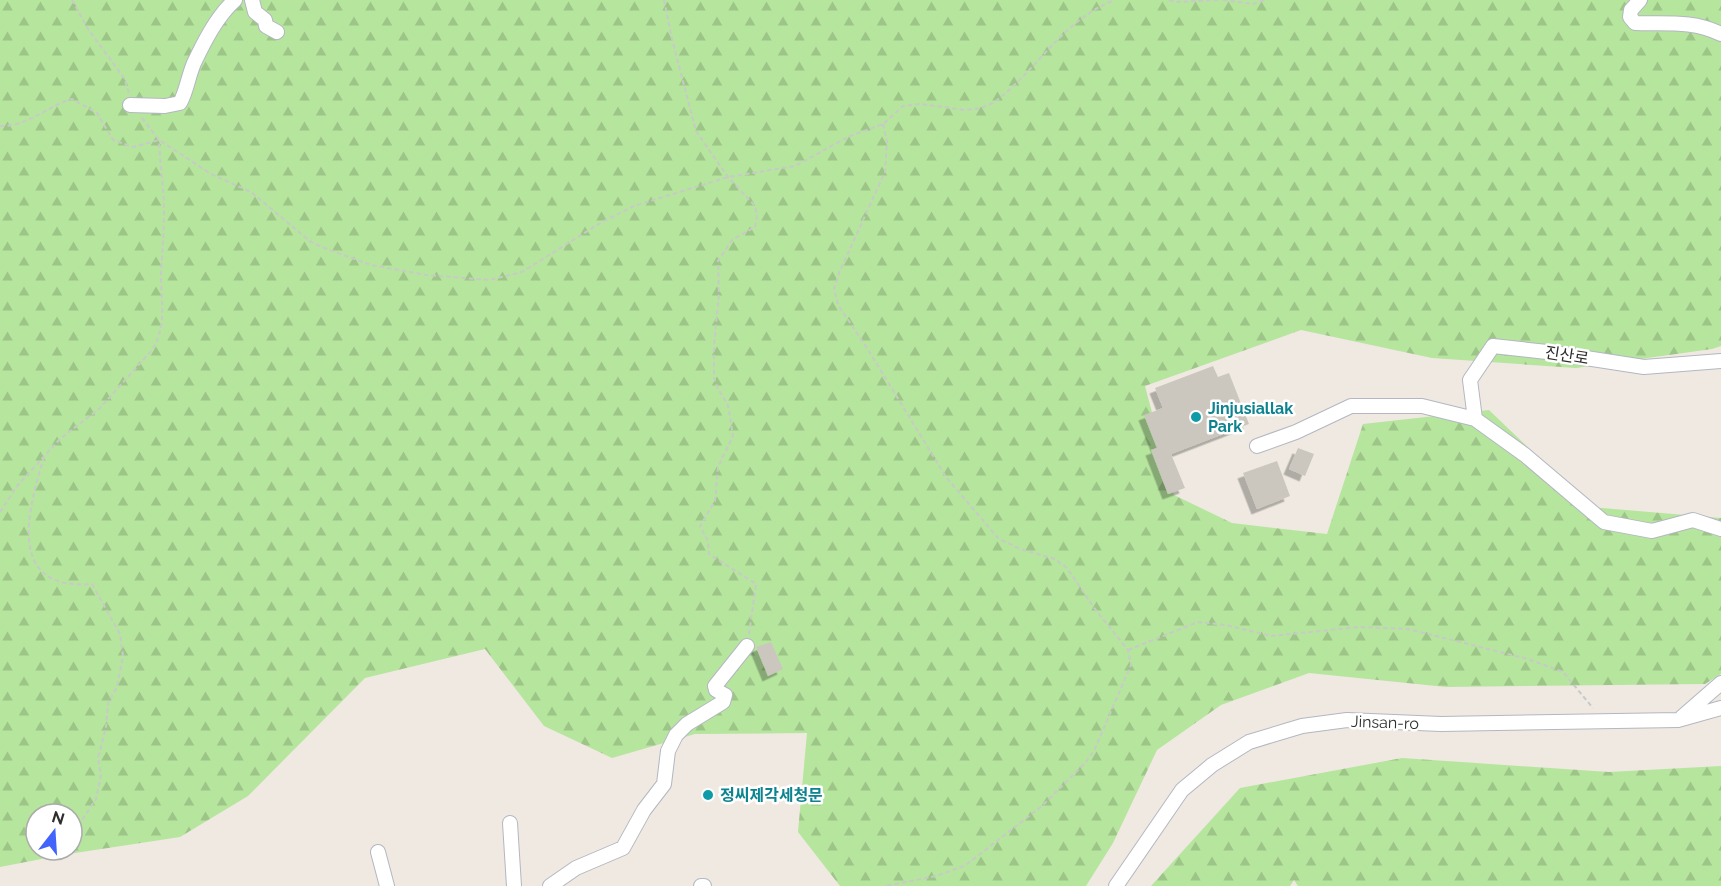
<svg xmlns="http://www.w3.org/2000/svg" width="1721" height="886" font-family="Raleway,'Noto Sans KR',sans-serif">
<style>
.forest{fill:url(#forest-firs);fill-rule:evenodd}
.building{fill:#cbc7bf;filter:url(#shadow)}
.lines{fill:none;stroke-linecap:round;stroke-linejoin:round}
.minor-casing{stroke:#b4b7c1;stroke-width:16}
.path{stroke:#c9c9c9;stroke-width:2;stroke-dasharray:4.5 3;stroke-linecap:butt}
.minor{stroke:#fff;stroke-width:14}
.culture-dot{fill:#0f9aa8;stroke:#fff;stroke-width:2}
.labels{text-anchor:middle;stroke-width:5;stroke-linejoin:round;paint-order:stroke}
.street-label{font-size:16px;fill:#2e2e2e;stroke:#fff}
.culture-label{font-size:16px;font-weight:bold;fill:#0d838f;stroke:#fff;text-anchor:start}
</style>
<defs>
<pattern id="forest-firs" width="22" height="20" patternUnits="userSpaceOnUse" patternTransform="scale(1.5)"><rect width="22" height="20" fill="#b6e59e"/><path d="M5 1l3.5 6h-7zM16 11l3.5 6h-7z" fill="#9dc588"/></pattern>
<filter id="shadow"><feDropShadow dx="-5.5" dy="5.5" stdDeviation="0" flood-color="#0004"/></filter>
</defs>
<rect width="100%" height="100%" fill="#efe9e1"/>
<path class="forest" d="M0,0H1721V346L1712,349L1576,368L1432,358L1301,330L1145,386L1174,495L1232,523L1327,534L1363,424L1489,410L1590,507L1721,518V674L1705,684L1446,687L1309,673L1221,705L1157,750L1113,843L1086,886H840L798,832L807,733L695,734L612,758L544,726L485,649L365,678L248,796L180,837L62,855L0,867ZM36,814H72V850H36Z
M1402,758L1609,772L1721,766V886H1298L1294,880L1290,886H1151L1240,788Z"/>
<path class="building" d="M1213,366L1218,377L1229,373L1249,424L1171,454L1185,488L1168,494L1151,450L1157,448L1144,415L1163,408L1155,388Z
M1298,448L1314,454L1305,476L1289,469Z
M1277,461L1290,496L1257,509L1243,473Z
M771,642L783,669L768,676L756,647Z"/>
<g class="lines">
<defs>
<path id="minor" d="M252,0L255,12L265,20L266,26L277,32
M1640,0L1631,10L1630,17L1635,23C1666,24 1693,20 1721,34
M130,105L165,106L180,103C187,90 188,77 194,63C204,42 217,16 235,0
M1475,419L1470,380L1493,346L1547,352L1644,367L1721,361
M1257,446L1296,432L1351,406H1422L1475,419L1525,455L1604,522L1652,531L1693,520L1721,529
M1682,717L1721,683
M510,823L514,886
M378,852L387,886
M550,886L576,868L623,848L644,810L664,784L668,751L676,735L687,724L723,702L725,695L716,690L715,686L747,646
M701,886H704
M1116,886L1182,790L1212,765L1249,742L1302,726L1347,720L1441,724L1678,720L1721,708"/>
</defs>
<use href="#minor" class="minor-casing"/>
<path class="path" d="M72,0L88,29L124,78L129,93
M664,0L672,39L696,131L728,177L755,206L757,217L755,227L732,240L718,261L719,294L714,346V378L718,389L728,405L733,436L718,467L715,501L700,526L708,541L709,554L756,584L749,634
M1169,0L1176,2L1218,0
M1223,0L1253,4L1265,0
M142,118L159,140L211,174L251,192L311,242L327,249L371,265L426,275L489,280L522,272L602,222L634,206L728,177L795,166L850,136L883,124L903,106L920,104L965,110L981,108L993,103C1036,72 1063,19 1115,0
M883,124L887,142L885,172L839,273L834,289L838,305L867,348L946,477L998,538L1020,549L1055,559L1067,568L1095,609L1128,650L1131,665L1094,751L1085,763L1042,806L971,861L964,866L936,876L886,886
M0,126C28,127 47,106 72,99L97,113L113,140L133,147L159,140
M44,457C28,510 5,591 92,584L120,634L123,656L117,687L108,703L106,727L98,758L101,775L96,799L72,835
M0,512L17,486L60,439L100,408L153,349C167,324 161,300 161,273C162,253 164,233 164,213C164,189 160,164 159,140
M1128,650L1198,622L1225,625L1272,636L1358,627L1408,629L1528,659L1563,672L1593,708
M59,857L64,850"/>
<use href="#minor" class="minor"/>
</g>
<g class="culture-dot">
<circle cx="1196" cy="417" r="6"/>
<circle cx="708" cy="795" r="6"/>
</g>
<g class="labels">
<g class="street-label">
<text transform="translate(1567 355) rotate(9)" y="6">진산로</text>
<text transform="translate(1385 722) rotate(2)" y="6">Jinsan-ro</text>
</g>
<g class="culture-label">
<text x="1208" y="414">Jinjusiallak<tspan x="1208" dy="18">Park</tspan></text>
<text x="720" y="801">정씨제각세청문</text>
</g>
</g>
<g transform="translate(54 832) rotate(17)"><circle r="28" fill="#ffffff" stroke="#ababab" stroke-width="1.5"/>
<path d="M0-4.5L10 22L0 15L-10 22Z" fill="#4264fb"/>
<text y="-9" font-size="16" font-weight="bold" text-anchor="middle" fill="#2e2e2e">N</text>
</g>
</svg>
